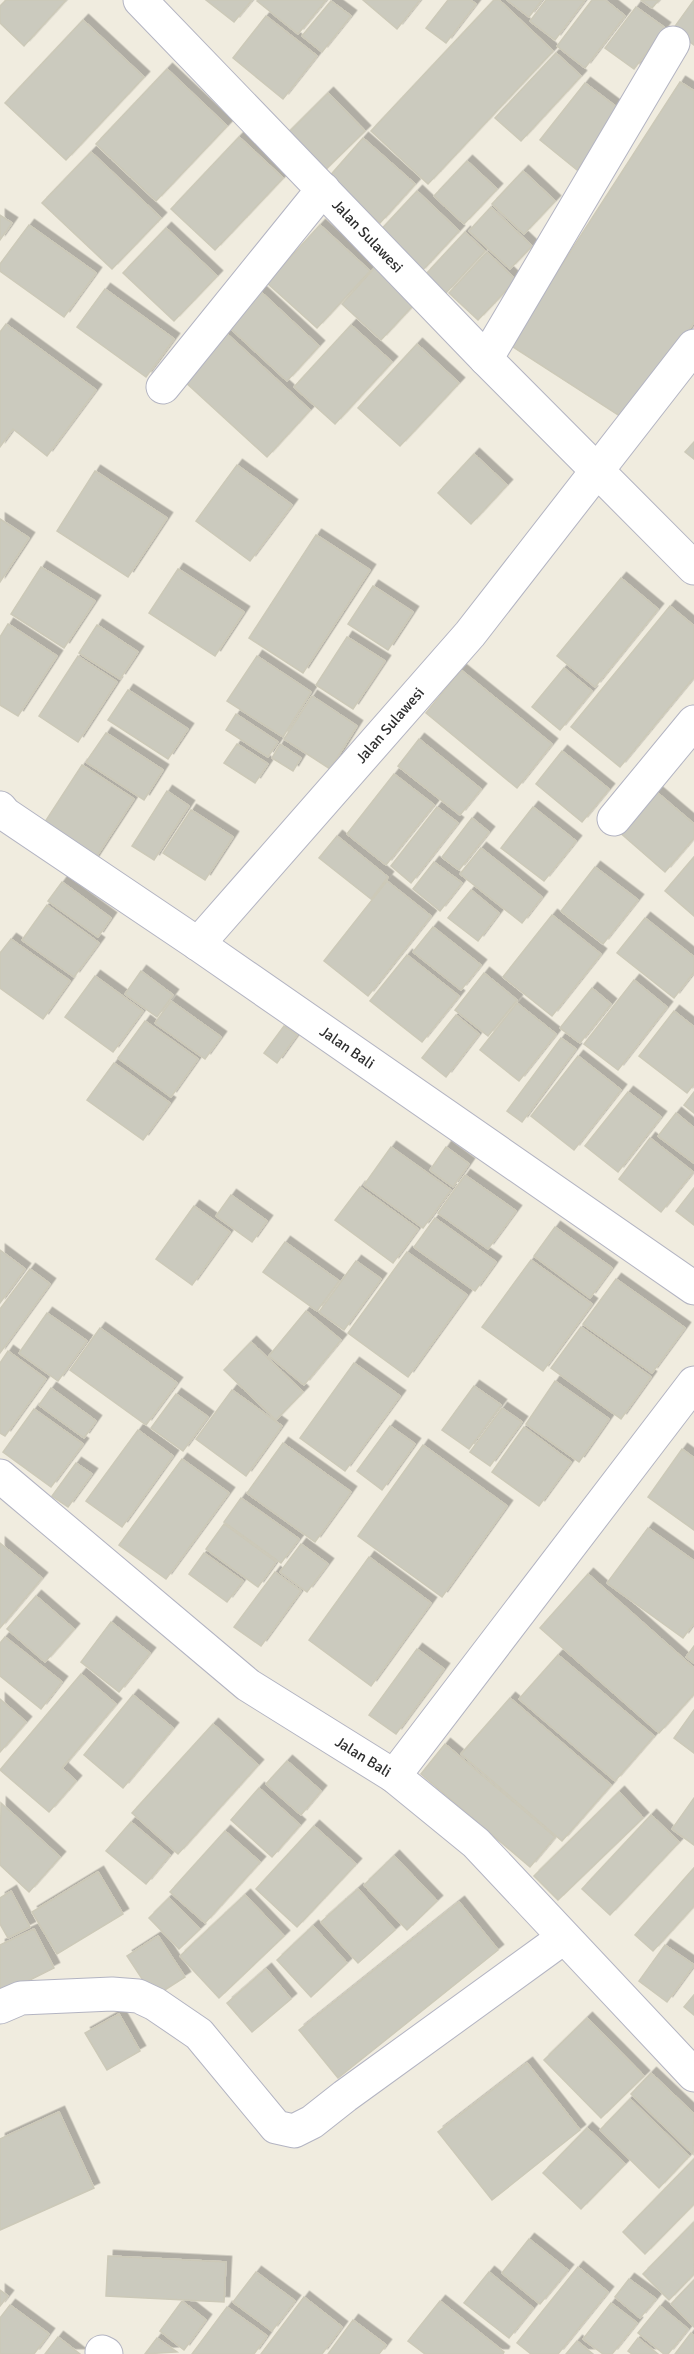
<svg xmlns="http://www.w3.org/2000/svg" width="694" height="2354" font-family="Signika,sans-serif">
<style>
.building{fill:#cbcabe;stroke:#ccc9b8;stroke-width:1.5;filter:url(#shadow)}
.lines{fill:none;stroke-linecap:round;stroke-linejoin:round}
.minor-casing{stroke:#b3b4c2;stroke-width:35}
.minor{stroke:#fff;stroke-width:33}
.labels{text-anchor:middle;stroke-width:5;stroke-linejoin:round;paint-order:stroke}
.street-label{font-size:15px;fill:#2e2e2e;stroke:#fff}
</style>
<defs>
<filter id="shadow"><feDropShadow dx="5.5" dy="-5.5" stdDeviation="0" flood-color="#0004"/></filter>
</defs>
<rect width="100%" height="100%" fill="#f0ecdf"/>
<path class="building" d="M6,0H66L24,46L0,23V6Z
M206,0H252L234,22Z
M258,0H326L298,34L257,1Z
M363,0H420L397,29Z
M448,0H470L476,4L446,43L426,28Z
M494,0H499L553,51L428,184L371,131Z
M507,0H542L529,17Z
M546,0H585L555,40L530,21Z
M592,0H605L625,16L585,68L557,46Z
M641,0H659L652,8Z
M694,0V45L673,29Z
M331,1L351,16L322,52L302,36Z
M636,7L665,28L634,69L605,48Z
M266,16L317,56L283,99L233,58Z
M83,20L144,77L66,160L5,103Z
M556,53L581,76L521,141L495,118Z
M167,69L227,126L156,201L96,144Z
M680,82L694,91V322L629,422L510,345Z
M585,83L623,112L577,170L540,140Z
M328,93L365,131L321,174L284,137Z
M239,137L283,178L215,250L171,209Z
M363,138L415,184L380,223L328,178Z
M91,152L161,218L112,269L42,203Z
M467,161L497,189L464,224L434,196Z
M523,171L555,201L524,234L492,204Z
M417,191L459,231L420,273L377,234Z
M491,207L532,246L510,269L469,231Z
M0,215L12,223L0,240Z
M29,225L96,273L64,317L0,271V264Z
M320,225L370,271L317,328L267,283Z
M166,228L217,276L174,321L123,273Z
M465,232L485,251L446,293L426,274Z
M487,252L516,280L478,320L449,293Z
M379,263L419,299L381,340L342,304Z
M105,289L174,339L146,377L77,327Z
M261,292L319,346L287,381L229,327Z
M6,324L96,390L47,456L13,429L0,447V332Z
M351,325L392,362L335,424L294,387Z
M227,334L310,410L267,457L184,381Z
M417,344L459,383L400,446L358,408Z
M694,442V459L685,452Z
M474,454L507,485L471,524L438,493Z
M237,465L292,505L250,561L196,521Z
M95,471L167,518L128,577L57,531Z
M0,519L29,538L0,582Z
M316,535L370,570L303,673L249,638Z
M41,567L95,601L64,648L11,614Z
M178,569L244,612L215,656L149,613Z
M621,578L658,609L595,687L557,656Z
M373,586L413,612L388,650L348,624Z
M670,606L694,626V677L620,767L571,727Z
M8,624L57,656L18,716L0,705V637Z
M97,625L138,652L120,679L79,653Z
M347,637L385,661L353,709L316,685Z
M78,656L117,682L78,742L39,716Z
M257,656L311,692L283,737L227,701Z
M564,668L592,691L560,730L532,707Z
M461,670L552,744L517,788L426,713Z
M128,690L188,729L168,759L108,720Z
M312,696L357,726L330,769L284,739Z
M236,714L278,742L268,757L226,730Z
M106,733L163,770L144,800L86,762Z
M419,739L481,789L460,815L398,766Z
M237,744L268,764L255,783L224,763Z
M280,744L301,758L293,771L272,758Z
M562,751L609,789L582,822L536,784Z
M82,765L134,799L93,862L41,828Z
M394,774L434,805L386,865L347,834Z
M653,789L694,824V838L665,872L618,831Z
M167,791L189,806L154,860L132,846Z
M437,807L458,823L411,883L391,866Z
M533,807L576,841L544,881L501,848Z
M191,810L233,837L205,880L163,853Z
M472,818L489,832L459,870L442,857Z
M337,836L388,877L371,899L319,858Z
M481,848L542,897L522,923L460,874Z
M694,857V916L665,891Z
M434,862L462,883L440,911L413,889Z
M595,867L638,900L603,944L561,911Z
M387,881L431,916L368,996L324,961Z
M62,882L111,918L98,937L48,901Z
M471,890L499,913L478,941L448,918Z
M47,905L99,943L74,977L22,940Z
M552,915L601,954L552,1016L503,977Z
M645,918L694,957V972L674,998L617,953Z
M433,927L481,965L461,990L413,952Z
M11,939L70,981L43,1019L0,988V953Z
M407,955L459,996L422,1042L370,1001Z
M141,971L173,995L157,1017L125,994Z
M484,973L517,1000L488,1036L455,1010Z
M95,976L143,1011L113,1052L65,1017Z
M634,980L667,1007L618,1070L584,1044Z
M592,988L611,1004L580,1043L560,1028Z
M171,1001L221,1037L205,1059L155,1023Z
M517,1003L556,1034L519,1081L480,1050Z
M674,1011L694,1027V1084L687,1093L639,1056Z
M456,1015L479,1034L446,1077L422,1058Z
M145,1021L198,1059L171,1097L118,1058Z
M284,1026L297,1035L277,1063L264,1053Z
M561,1038L576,1049L522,1122L507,1111Z
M578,1056L621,1090L574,1150L531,1116Z
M114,1063L170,1103L143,1140L87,1100Z
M628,1092L661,1117L618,1172L585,1146Z
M694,1092V1113L684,1105Z
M676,1113L694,1128V1163L658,1136Z
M650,1138L693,1172L661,1212L619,1179Z
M391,1147L451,1190L423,1228L364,1185Z
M446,1147L469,1164L453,1187L430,1170Z
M465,1175L516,1211L488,1249L438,1213Z
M360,1187L418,1229L393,1263L335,1220Z
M694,1188V1225L676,1211Z
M231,1195L267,1221L252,1242L216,1216Z
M194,1206L230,1232L192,1285L156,1259Z
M435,1218L496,1262L475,1291L414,1247Z
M555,1227L612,1268L590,1298L534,1256Z
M285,1242L339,1281L317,1311L263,1272Z
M0,1250L25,1269L0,1303Z
M407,1252L467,1295L408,1377L348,1333Z
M531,1260L592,1304L543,1371L482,1327Z
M356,1261L381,1279L344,1330L319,1312Z
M30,1269L50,1284L0,1353V1309Z
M616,1279L685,1328L652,1373L583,1324Z
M306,1311L341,1340L304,1385L269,1356Z
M47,1313L87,1341L58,1381L19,1353Z
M581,1327L651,1377L621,1419L551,1368Z
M100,1328L177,1383L146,1425L70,1370Z
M251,1342L303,1392L276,1420L224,1370Z
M8,1351L46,1379L5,1436L0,1433V1363Z
M354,1363L400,1396L345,1471L300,1438Z
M555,1381L609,1419L579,1462L526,1424Z
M474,1386L501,1405L469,1449L442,1430Z
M51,1388L96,1421L84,1438L39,1405Z
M232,1390L282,1426L246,1476L196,1439Z
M176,1394L208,1417L183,1451L151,1428Z
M502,1408L522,1422L490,1466L470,1452Z
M34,1409L83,1444L51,1487L3,1452Z
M390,1426L415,1444L382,1490L357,1471Z
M524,1427L571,1462L539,1506L492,1472Z
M138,1430L173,1456L122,1527L86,1501Z
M283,1443L351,1492L315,1542L247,1493Z
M423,1445L507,1506L442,1597L358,1536Z
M682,1449L694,1458V1530L648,1497Z
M182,1459L229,1493L166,1579L119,1545Z
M76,1463L92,1474L68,1507L52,1496Z
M241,1498L299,1539L281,1563L224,1522Z
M224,1524L276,1562L258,1587L206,1549Z
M648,1528L694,1561V1623L683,1638L607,1583Z
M0,1543L42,1578L0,1628Z
M301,1544L328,1564L307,1592L280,1572Z
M204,1553L243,1581L227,1602L189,1574Z
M369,1557L431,1603L371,1686L309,1640Z
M275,1572L301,1591L261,1646L234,1627Z
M588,1574L694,1668V1694L659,1733L540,1628Z
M36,1596L74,1629L45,1662L7,1629Z
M111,1622L150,1653L119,1692L81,1662Z
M5,1637L62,1682L41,1709L0,1676V1643Z
M694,1646V1663L686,1657Z
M417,1649L444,1669L396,1734L369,1715Z
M558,1655L654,1736L615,1781L519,1699Z
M81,1674L116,1704L62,1768L76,1781L49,1812L0,1770Z
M133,1695L173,1728L123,1788L84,1755Z
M510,1698L611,1785L562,1841L461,1754Z
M0,1699L26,1722L0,1752Z
M694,1710V1753L674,1738Z
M213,1724L258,1765L178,1854L132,1813Z
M445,1744L555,1837L530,1867L421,1774Z
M287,1761L321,1791L301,1815L266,1784Z
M259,1788L300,1825L272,1857L231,1820Z
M619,1792L643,1818L558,1900L534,1876Z
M694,1798V1845L672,1829Z
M1,1803L60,1857L29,1892L0,1865Z
M651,1815L679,1842L610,1915L582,1889Z
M131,1822L170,1855L146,1884L106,1851Z
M314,1826L356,1864L297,1927L256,1889Z
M225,1831L260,1862L205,1923L170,1892Z
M394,1856L437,1901L407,1930L364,1885Z
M694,1868V1906L653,1951L635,1935Z
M98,1872L123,1914L57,1954L32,1912Z
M358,1889L395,1930L358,1963L321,1922Z
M11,1891L30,1927L8,1938L0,1924V1898Z
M245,1895L284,1936L219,1998L180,1956Z
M169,1898L200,1929L179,1949L149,1918Z
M459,1902L498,1950L338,2078L299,2030Z
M313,1926L347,1963L311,1997L277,1960Z
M34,1929L54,1968L0,1995V1945Z
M158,1936L185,1977L154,1997L127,1956Z
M665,1945L694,1965L667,2002L639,1981Z
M266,1969L291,1999L252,2032L227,2003Z
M694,1995V2015L684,2007Z
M119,2014L140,2051L107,2070L85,2033Z
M587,2018L644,2076L601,2118L544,2060Z
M527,2063L580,2130L492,2200L438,2132Z
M651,2073L694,2114L693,2154L631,2094Z
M630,2099L689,2156L659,2188L600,2130Z
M59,2112L94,2188L0,2230V2139Z
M587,2128L625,2164L581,2209L543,2173Z
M694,2159V2204L645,2254L623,2232Z
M693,2223L694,2274L669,2300L643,2274Z
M529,2239L568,2270L540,2304L502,2273Z
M108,2256L226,2262L224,2302L106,2296Z
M578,2267L608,2292L558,2354H531L517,2343Z
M256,2272L295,2301L272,2331L233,2302Z
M489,2272L533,2308L509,2338L464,2303Z
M629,2279L656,2299L640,2318L615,2297Z
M694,2280V2327L671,2304Z
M0,2290L8,2296L0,2306Z
M304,2297L342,2327L322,2354H261Z
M182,2301L206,2320L184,2350L160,2331Z
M440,2301L504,2352L503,2354H425L408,2341Z
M611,2303L637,2323L612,2354H603L583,2339Z
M10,2305L49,2334L34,2354H0V2318Z
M660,2306L688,2329L668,2354H664L638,2333Z
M227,2307L267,2336L254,2354H192Z
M353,2320L386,2345L379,2354H328Z
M691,2333L694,2336V2354H675Z
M58,2337L80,2354H45Z
M157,2338L177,2352L145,2354Z
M638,2338L658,2354H632L628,2351Z
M577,2341L593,2354H566Z"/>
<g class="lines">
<defs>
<g id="minor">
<path id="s1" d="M140,0L486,359L694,568"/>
<path d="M486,359L673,43"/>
<path d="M163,387L323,189"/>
<path id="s2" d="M0,808L5,814L198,944L694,1288"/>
<path d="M614,819L694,722"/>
<path id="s3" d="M198,944L470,634L694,346"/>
<path id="s4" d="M0,1476L248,1685L394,1776L476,1843L694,2075"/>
<path d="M394,1776L694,1383"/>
<path d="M0,2007L21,1998L112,1994L138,1996L155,2004L199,2034L276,2127L294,2131L312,2122L345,2096L563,1938"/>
<path d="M102,2352L106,2354"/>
</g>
</defs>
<use href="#minor" class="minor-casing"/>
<use href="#minor" class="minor"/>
</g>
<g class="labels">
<g class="street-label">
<text dy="5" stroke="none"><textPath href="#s1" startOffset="328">Jalan Sulawesi</textPath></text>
<text dy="5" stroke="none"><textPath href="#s3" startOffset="291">Jalan Sulawesi</textPath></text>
<text dy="5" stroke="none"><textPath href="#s2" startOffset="422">Jalan Bali</textPath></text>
<text dy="5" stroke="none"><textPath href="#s4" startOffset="460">Jalan Bali</textPath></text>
</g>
</g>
</svg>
